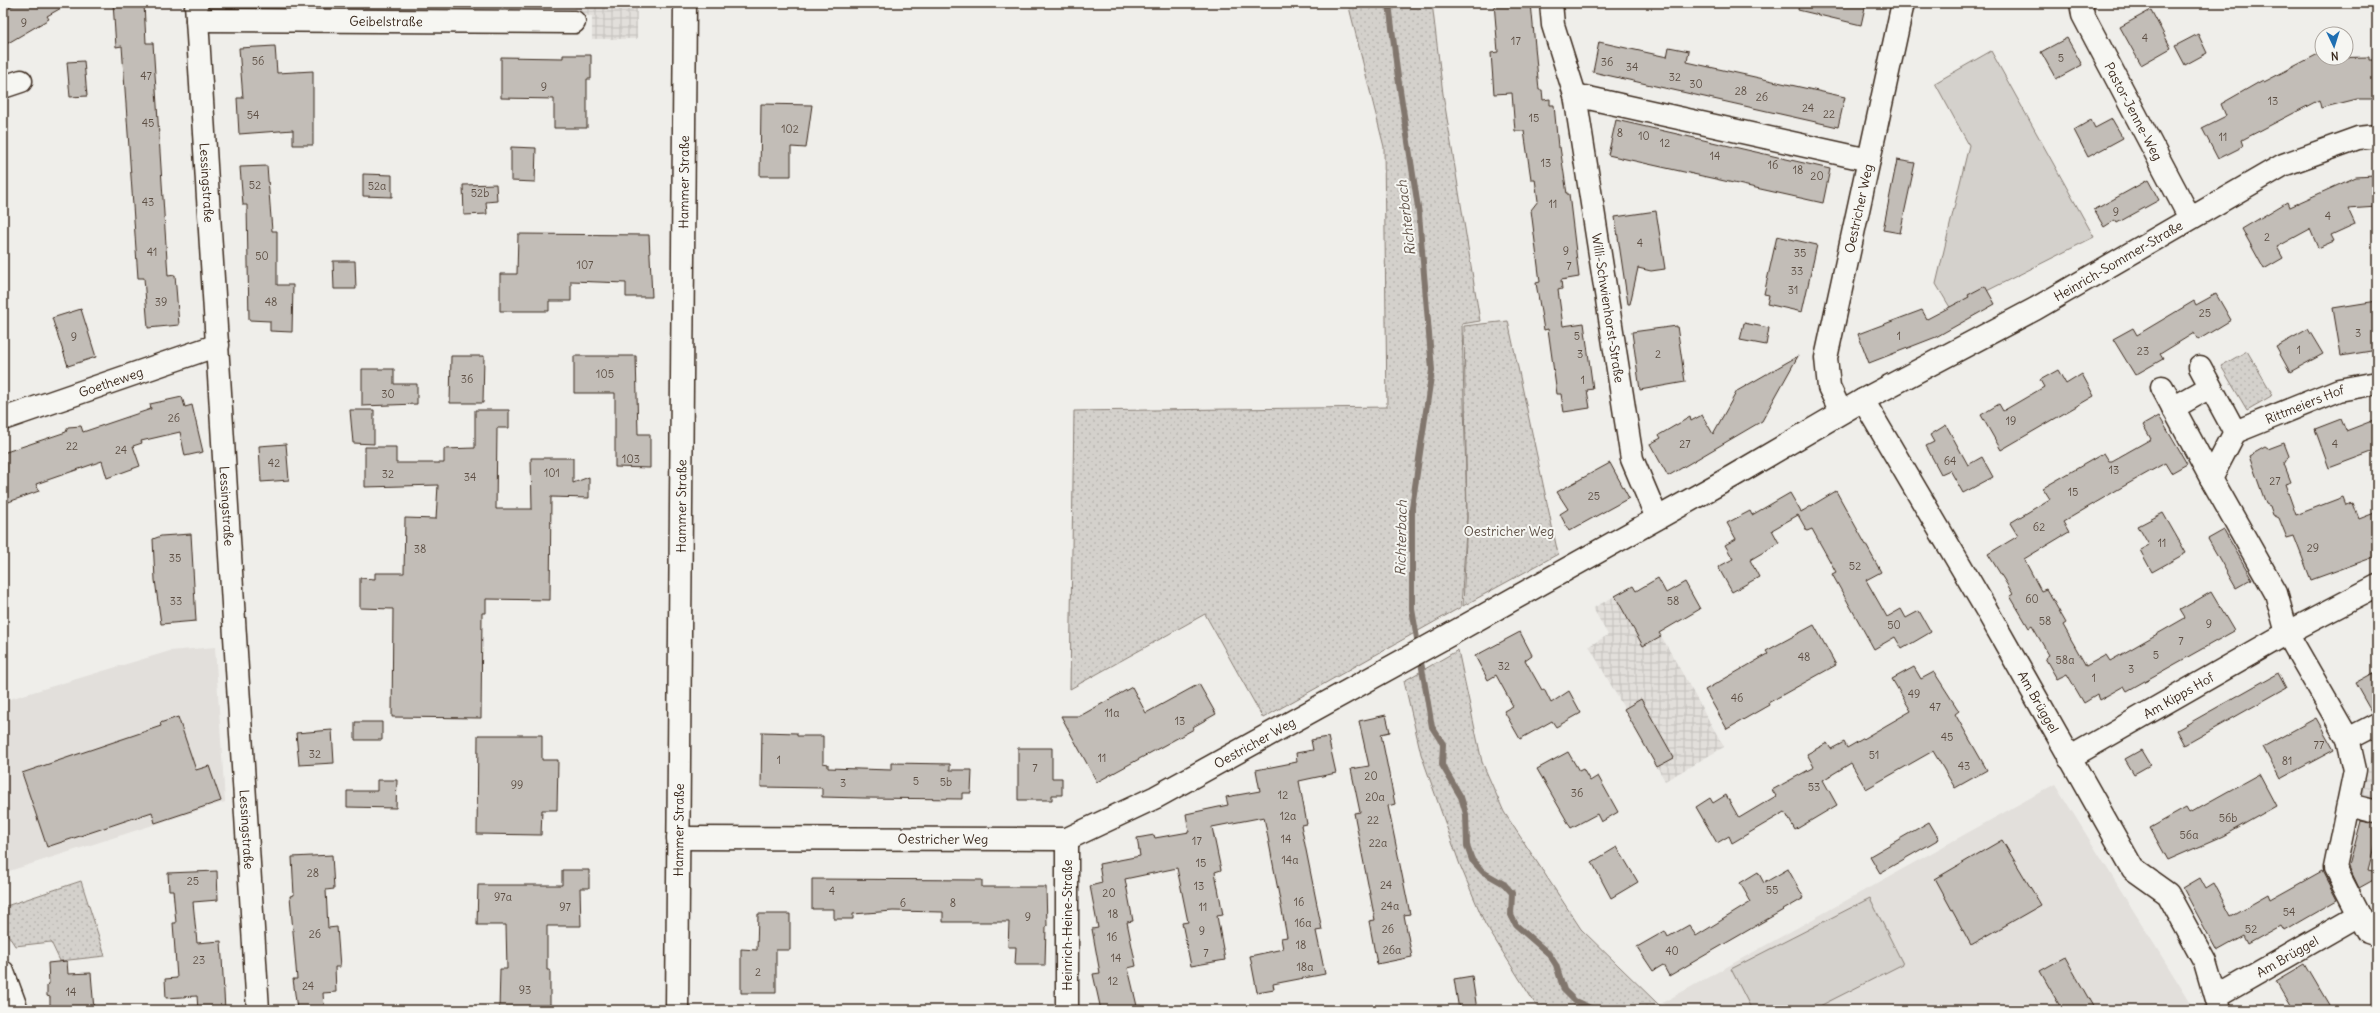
<svg xmlns="http://www.w3.org/2000/svg" width="2380" height="1013" font-family="Delius,sans-serif">
<style>
.built{fill:#e2dfdb}
.industrial{fill:url(#industrial-grid)}
.grass{fill:url(#grass-dots);stroke:#887e75}
.pitch{fill:#d4d1cc;stroke:#887e75}
.lines{fill:none;stroke-linecap:round;stroke-linejoin:round}
.stream{stroke:#81766d;stroke-width:6}
.building{fill:#c2bdb7;stroke:#3b2a1e}
.minor-casing{stroke:#3b2a1e;stroke-width:25}
.secondary-casing{stroke:#3b2a1e;stroke-width:25}
.minor{stroke:#f6f6f2;stroke-width:22}
.secondary{stroke:#f6f6f2;stroke-width:22}
.labels{text-anchor:middle;stroke-width:4;stroke-linejoin:round;paint-order:stroke}
.number-label{font-size:11px;fill:#5d4f44}
.street-label{font-size:13px;fill:#3b2a1e;stroke:#f6f6f2}
.park-label{font-size:13px;fill:#61544a;stroke:#f6f6f2}
.water-label{font-size:14px;font-style:italic;fill:#64564c;stroke:#f6f6f2}
</style>
<defs>
<pattern id="industrial-grid" width="8" height="8" patternUnits="userSpaceOnUse"><rect width="8" height="8" fill="#e2dfdb"/><path d="M0 4h8M4 0v8" fill="none" stroke="#c3c0bc"/></pattern>
<pattern id="grass-dots" width="8" height="8" patternUnits="userSpaceOnUse"><rect width="8" height="8" fill="#d4d1cc"/><path d="M2 2h.1M6 6h.1" fill="none" stroke="#b7b4af" stroke-width="1.8" stroke-linecap="round"/></pattern>
</defs>
<rect width="100%" height="100%" fill="#efeeea"/>
<filter id="ink" filterUnits="userSpaceOnUse"><feTurbulence type="fractalNoise" baseFrequency=".025" numOctaves="2"/><feDisplacementMap in="SourceGraphic" scale="8" xChannelSelector="R" yChannelSelector="G"/><feConvolveMatrix kernelMatrix="1 2 1 2 8 2 1 2 1" color-interpolation-filters="sRGB"/></filter>
<g filter="url(#ink)">
<path class="built" d="M215,647L225,802L3,873V701L170,651Z
M2055,784L2195,1010H1672L1662,1003Z"/>
<path class="industrial" d="M575,3H637V39H592V16L574,15Z
M1633,586L1724,747L1665,781L1589,646L1608,635L1593,608Z
M2377,737V801L2362,796Z"/>
<path class="grass" d="M1348,3H1432L1443,94L1480,321L1462,324L1467,517L1461,607L1263,718L1205,614L1070,689L1074,411L1387,407L1384,147Z
M1508,321L1558,554L1463,606L1467,517L1464,326Z
M2247,351L2273,395L2247,410L2221,366Z
M1458,650L1482,762L1504,812L1581,929L1658,1004L1666,1010H1539L1485,924L1460,865L1421,754L1404,681Z
M81,881L105,956L60,961L51,942L15,946L3,927V907Z"/>
<path class="pitch" d="M1991,51L2094,237L1951,309L1936,284L1969,145L1935,83Z
M1870,898L1903,964L1812,1010H1752L1731,969Z"/>
<g class="lines">
<path class="stream" d="M1389,3L1397,70L1419,214L1432,370L1412,507V609L1432,727L1443,744L1442,765L1461,797L1466,814L1467,846L1472,860L1483,872L1504,884L1512,893L1511,915L1516,925L1549,954L1556,965L1564,990L1575,1001L1595,1010"/>
</g>
<path class="building" d="M17,3H70L47,16L49,19L3,46V11Z
M113,3H144L146,43H153L168,276L175,275L179,325L148,328L144,278H138L122,46L116,47Z
M1494,3H1531L1539,90H1542L1543,100L1550,99V105H1554L1558,147H1560L1567,194H1569L1579,277L1561,280L1562,289L1558,290L1563,326L1584,323L1593,389L1587,390L1590,408L1564,412L1561,394H1557L1548,329L1544,330L1536,283L1540,282L1531,210L1538,201L1535,179H1531L1524,131H1515L1512,93L1494,94L1491,53L1498,52Z
M1799,3H1866L1861,25L1798,10Z
M2151,10L2171,48L2141,65L2120,27Z
M2198,34L2207,53L2185,65L2175,46Z
M2067,38L2082,65L2056,79L2041,52Z
M1599,42L1667,57L1669,47L1689,51L1687,62L1845,97L1838,127L1593,72Z
M275,46L277,73L313,71V145H293V130L239,134L237,98H243L239,48Z
M2322,52V58L2369,57V60H2377V99H2357L2321,108L2319,100L2242,140L2244,146L2218,159L2202,128L2226,116L2221,104L2263,80L2264,82Z
M563,55H591V79H587V128H554V99L501,98V57L563,58Z
M84,61L87,96L70,97L67,62Z
M761,104L812,105L806,148L791,147V176H760Z
M2112,119L2123,138L2088,157L2074,130L2091,120L2095,128Z
M1616,120L1830,169L1823,203L1608,155Z
M511,147L536,148L535,182L511,181Z
M1897,160L1915,163L1900,233L1883,230Z
M267,166L272,231H277V285H293L292,332L270,331V321L249,320L247,205H243L240,167Z
M363,174L392,175V197L363,196Z
M2374,176V178H2377V207L2348,209L2355,224L2331,235L2334,241L2318,248L2310,229L2277,247L2283,258L2264,269L2242,229L2287,202L2289,207L2356,177Z
M2148,180L2159,200L2117,223L2115,220L2104,227L2094,210Z
M496,184L497,201L486,202L487,214L464,215L463,185Z
M1656,211L1665,269L1651,271L1638,268L1630,304H1628L1615,217Z
M518,234L649,235L652,297H626V283L571,281V301H549V311H500V274H517Z
M1777,236L1817,245L1802,312L1767,304L1769,295L1764,294Z
M333,261H355L356,289H334Z
M1985,286L1995,304L1936,337L1869,363L1858,334L1922,310L1927,319L1969,297L1968,295Z
M2216,294L2231,320L2198,340L2194,333L2160,354L2163,359L2135,375L2113,339L2133,328L2137,335L2194,301L2196,305Z
M2377,301V319L2374,320L2377,350L2341,356L2333,308Z
M81,309L96,357L68,366L52,318Z
M1744,323L1769,328L1766,345L1740,340Z
M1677,326L1685,382L1640,390L1632,332Z
M2308,329L2323,354L2290,372L2276,347Z
M451,356H484L483,403H450Z
M574,356H636L638,434H650V468L615,467V393H574Z
M1798,356L1762,421L1668,476L1650,444L1661,438L1659,435L1690,417L1691,421L1702,415L1713,434L1737,391Z
M362,369H394V384H417V404L362,406Z
M2058,370L2066,384L2082,374L2094,396L2001,450L1981,415L1999,404L2003,411L2044,387L2040,380Z
M182,397L185,407L192,405L203,452L185,456L180,432L141,441L142,443L133,446L140,466L107,478L102,461L36,484L39,491L3,504V453L66,432L68,427L81,426L83,432L151,409L150,404Z
M350,410H374V444L353,443Z
M475,410H509V428H497L496,509H532L531,458H573V483L589,477V498L551,497L550,600L486,599V613H482L481,718L392,717L393,609L360,608V578L375,579V573H404L405,518L436,519L438,485L365,487V447H396V463H444V449L475,448Z
M2159,416L2187,464L2171,473L2165,463L2117,490L2063,522L2069,532L2024,559L2041,591L2046,589L2054,602L2066,623L2063,625L2086,666L2106,655L2110,661L2185,618L2180,610L2211,592L2234,631L2127,691L2124,686L2099,700L2097,695L2084,703L2067,674L2057,679L2045,658L2049,655L2032,626L2029,628L2010,596L2013,594L1988,554L2018,536L2010,523L2050,499L2043,488L2104,453L2109,461H2112L2151,439L2143,425Z
M2341,419L2346,431L2377,419V450L2329,468L2315,429Z
M1946,425L1968,465L1982,457L1993,477L1963,493L1950,470L1941,474L1926,446L1934,442L1930,435Z
M2284,443L2289,456L2284,464L2291,482L2285,484L2296,515L2343,497L2346,505L2353,503L2359,519L2377,512V556L2311,580L2294,536L2287,538L2279,518L2273,515L2270,506L2266,504L2249,456L2265,447L2268,449Z
M286,444L289,480L261,482L259,446Z
M1610,463L1629,498L1569,531L1560,514L1568,509L1557,492Z
M1836,491L1881,572L1866,580L1887,617L1901,609L1906,618L1919,611L1931,632L1902,649L1895,637L1874,649L1832,574L1836,572L1812,529L1807,531L1798,515L1772,530L1779,543L1750,560L1759,577L1732,592L1718,567L1733,559L1725,545L1736,539L1727,523L1750,511L1752,515L1790,493L1801,512Z
M2163,513L2186,553L2152,572L2140,550L2149,545L2138,526Z
M2224,530L2252,579L2236,588L2208,539Z
M191,534L196,621L161,624L155,580L153,539L161,536Z
M1658,578L1666,593L1685,582L1700,609L1659,633L1661,636L1643,646L1615,596L1633,586L1636,591Z
M1814,625L1836,665L1768,703L1769,705L1727,729L1705,690L1768,654L1766,651Z
M1520,632L1532,655L1525,660L1542,690L1544,689L1551,703L1569,691L1581,713L1556,727L1552,721L1520,739L1504,711L1513,706L1496,675L1488,680L1475,656Z
M1914,667L1921,679L1934,672L1959,711L1955,714L1987,770L1955,788L1933,751L1866,789L1851,763L1823,780L1837,805L1795,830L1785,812L1732,843L1729,836L1717,843L1696,807L1710,798L1713,803L1726,795L1739,818L1776,796L1772,790L1814,767L1807,754L1827,743L1831,749L1844,742L1847,748L1911,711L1892,679Z
M2377,671V712L2372,713L2355,683Z
M2278,673L2286,688L2185,745L2177,730Z
M1199,684L1216,714L1193,727L1194,729L1097,782L1061,716H1080L1132,687L1146,713Z
M1641,699L1674,758L1657,767L1624,709Z
M1386,715L1390,732L1381,734L1395,804L1388,806L1410,914L1404,915L1412,957L1377,964L1369,921L1375,920L1354,813L1360,812L1351,769L1369,766L1359,721Z
M178,717L196,770L209,766L221,801L155,823L152,812L47,847L22,773L161,726L160,723Z
M2316,718L2334,750L2280,779L2263,747Z
M355,722H382V740H355Z
M332,730L334,763L299,765L296,733Z
M762,732L797,733V736H823V763L828,764V768L891,770V763L950,764V770H972L971,793H962V799L863,798L822,797V788L761,787Z
M478,735H542V760H558L557,810H542L541,835L477,834Z
M1328,737L1336,773L1299,781L1307,824L1301,825L1322,930L1316,931L1325,974L1273,984L1274,989L1257,992L1250,956L1283,949L1281,938L1287,937L1264,817L1212,827L1221,870L1215,872L1223,915L1217,916L1225,960L1191,966L1182,923L1188,922L1177,868L1125,879L1133,921L1127,922L1136,966L1128,968L1137,1006L1123,1010H1101L1093,974L1100,973L1092,929L1098,928L1090,886L1102,883L1099,864L1140,856L1137,838L1154,835L1155,838L1189,832L1186,814L1228,805L1226,797L1260,791L1256,770L1297,762L1296,753L1313,750L1311,740Z
M1018,748H1052V778H1062V795H1052V800H1018Z
M2141,750L2150,765L2134,774L2125,759Z
M1568,752L1579,771L1583,769L1590,781L1598,776L1618,812L1601,822L1597,814L1571,828L1537,769Z
M2259,774L2276,806L2223,836L2168,860L2150,828L2186,808L2189,813Z
M377,780H397L396,808L347,807V791H377Z
M2361,821L2377,824V835L2368,870L2377,872V878L2359,888L2349,867Z
M1929,822L1939,839L1880,873L1870,856Z
M2002,840L2041,905L1971,945L1935,879Z
M1617,847L1638,882L1611,898L1592,862Z
M332,855L334,889L326,890L328,928L337,927L340,967H335L336,992L323,993L324,1008L297,1009L293,979H297L290,896L294,895L292,857Z
M1788,869L1804,898L1669,976L1663,965L1653,971L1637,947L1665,931L1668,937L1689,925L1696,936L1751,902L1740,883L1758,872L1764,883Z
M562,870H589V888H580L581,926H547V970H550V1010H499L500,969H507L506,925H477L478,885H562Z
M217,871L218,900L193,902L197,943L221,941L225,1010H198L197,996L166,998L165,979L177,978L173,923H176L173,890H169L168,873Z
M2322,871L2337,900L2285,930L2282,925L2248,944L2244,936L2217,951L2183,888L2200,878L2206,889L2214,884L2231,916L2268,895L2270,900Z
M812,879L982,880V887H1046L1047,926H1046L1045,965H1015L1016,947H1008L1009,922H943V912L893,911L853,914V919H834V909H812Z
M758,914H790V950H776V993H741V949L757,950Z
M2065,957L2095,1010H2062L2040,971Z
M67,961L68,974L91,973L94,1010H50V997L47,996V986L49,984L48,963Z
M2305,964L2332,1010H2293L2276,981Z
M1472,976L1477,1010H1459L1454,979Z"/>
<g class="lines">
<defs>
<g id="minor">
<path id="s1" d="M196,3L258,1010"/>
<path id="s2" d="M1551,3L1553,25L1575,95L1632,459L1657,518"/>
<path id="s3" d="M2081,3L2083,15L2190,218"/>
<path id="s4" d="M197,20L574,22"/>
<path d="M3,87L21,81"/>
<path d="M1575,95L1869,160"/>
<path d="M2200,367L2235,432"/>
<path d="M2162,387L2211,478"/>
<path id="s5" d="M1863,400L1986,609L2133,869L2168,894L2205,962L2219,1010"/>
<path d="M2173,408L2210,387"/>
<path id="s6" d="M1841,412L1829,387L1826,358L1903,3"/>
<path id="s7" d="M3,419L218,345"/>
<path d="M2235,432L2211,478L2276,593L2287,633L2348,739L2355,770L2335,868L2368,932L2377,935"/>
<path id="s8" d="M2235,432L2339,390L2377,383"/>
<path d="M2348,739L2377,724"/>
<path id="s9" d="M2069,758L2287,633L2377,586"/>
<path d="M2349,805L2377,812"/>
<path id="s10" d="M678,838L1067,839L1156,797L1451,634L1733,476L1863,400L2035,309L2283,165L2358,138L2377,136"/>
<path d="M3,972L17,1010"/>
<path id="s11" d="M2216,997L2359,915"/>
<path d="M1067,1010V839"/>
</g>
<g id="secondary">
<path id="s12" d="M677,1010L685,3"/>
</g>
</defs>
<use href="#minor" class="minor-casing"/>
<use href="#secondary" class="secondary-casing"/>
<use href="#minor" class="minor"/>
<use href="#secondary" class="secondary"/>
</g>
</g>
<g class="labels">
<g class="number-label">
<text x="24" y="27">9</text>
<text x="2145" y="42">4</text>
<text x="1516" y="45">17</text>
<text x="2061" y="62">5</text>
<text x="258" y="65">56</text>
<text x="1607" y="66">36</text>
<text x="1632" y="71">34</text>
<text x="146" y="80">47</text>
<text x="1675" y="81">32</text>
<text x="1696" y="88">30</text>
<text x="544" y="91">9</text>
<text x="1741" y="95">28</text>
<text x="1762" y="101">26</text>
<text x="2273" y="105">13</text>
<text x="1808" y="112">24</text>
<text x="1829" y="118">22</text>
<text x="253" y="119">54</text>
<text x="1534" y="122">15</text>
<text x="148" y="127">45</text>
<text x="790" y="133">102</text>
<text x="1620" y="137">8</text>
<text x="1644" y="140">10</text>
<text x="2223" y="141">11</text>
<text x="1665" y="147">12</text>
<text x="1715" y="160">14</text>
<text x="1546" y="167">13</text>
<text x="1773" y="169">16</text>
<text x="1798" y="174">18</text>
<text x="1817" y="180">20</text>
<text x="255" y="189">52</text>
<text x="377" y="190">52a</text>
<text x="480" y="197">52b</text>
<text x="148" y="206">43</text>
<text x="1553" y="208">11</text>
<text x="2116" y="216">9</text>
<text x="2328" y="220">4</text>
<text x="2267" y="241">2</text>
<text x="1640" y="247">4</text>
<text x="1566" y="255">9</text>
<text x="152" y="256">41</text>
<text x="1800" y="257">35</text>
<text x="262" y="260">50</text>
<text x="585" y="269">107</text>
<text x="1569" y="270">7</text>
<text x="1797" y="275">33</text>
<text x="1793" y="294">31</text>
<text x="161" y="306">39</text>
<text x="271" y="306">48</text>
<text x="2205" y="317">25</text>
<text x="2358" y="337">3</text>
<text x="1577" y="340">5</text>
<text x="1899" y="340">1</text>
<text x="74" y="341">9</text>
<text x="2299" y="354">1</text>
<text x="2143" y="355">23</text>
<text x="1580" y="358">3</text>
<text x="1658" y="358">2</text>
<text x="605" y="378">105</text>
<text x="467" y="383">36</text>
<text x="1583" y="384">1</text>
<text x="388" y="398">30</text>
<text x="174" y="422">26</text>
<text x="2011" y="425">19</text>
<text x="1685" y="448">27</text>
<text x="2335" y="448">4</text>
<text x="72" y="450">22</text>
<text x="121" y="454">24</text>
<text x="631" y="463">103</text>
<text x="1950" y="465">64</text>
<text x="274" y="467">42</text>
<text x="2114" y="474">13</text>
<text x="552" y="477">101</text>
<text x="388" y="478">32</text>
<text x="470" y="481">34</text>
<text x="2275" y="485">27</text>
<text x="2073" y="496">15</text>
<text x="1594" y="500">25</text>
<text x="2039" y="531">62</text>
<text x="2162" y="547">11</text>
<text x="2313" y="552">29</text>
<text x="420" y="553">38</text>
<text x="175" y="562">35</text>
<text x="1855" y="570">52</text>
<text x="2032" y="603">60</text>
<text x="176" y="605">33</text>
<text x="1673" y="605">58</text>
<text x="2045" y="625">58</text>
<text x="2209" y="628">9</text>
<text x="1894" y="629">50</text>
<text x="2181" y="645">7</text>
<text x="2156" y="659">5</text>
<text x="1804" y="661">48</text>
<text x="2065" y="664">58a</text>
<text x="1504" y="670">32</text>
<text x="2131" y="673">3</text>
<text x="2094" y="682">1</text>
<text x="1914" y="698">49</text>
<text x="1737" y="702">46</text>
<text x="1935" y="711">47</text>
<text x="1112" y="717">11a</text>
<text x="1180" y="725">13</text>
<text x="1947" y="741">45</text>
<text x="2319" y="749">77</text>
<text x="315" y="758">32</text>
<text x="1874" y="759">51</text>
<text x="1102" y="762">11</text>
<text x="779" y="764">1</text>
<text x="2287" y="765">81</text>
<text x="1964" y="770">43</text>
<text x="1035" y="772">7</text>
<text x="1371" y="780">20</text>
<text x="916" y="785">5</text>
<text x="946" y="786">5b</text>
<text x="843" y="787">3</text>
<text x="517" y="789">99</text>
<text x="1814" y="791">53</text>
<text x="1577" y="797">36</text>
<text x="1283" y="799">12</text>
<text x="1375" y="801">20a</text>
<text x="1288" y="820">12a</text>
<text x="2228" y="822">56b</text>
<text x="1373" y="824">22</text>
<text x="2189" y="839">56a</text>
<text x="1286" y="843">14</text>
<text x="1197" y="845">17</text>
<text x="1378" y="847">22a</text>
<text x="1290" y="864">14a</text>
<text x="1201" y="867">15</text>
<text x="313" y="877">28</text>
<text x="193" y="885">25</text>
<text x="1386" y="889">24</text>
<text x="1199" y="890">13</text>
<text x="1772" y="894">55</text>
<text x="832" y="895">4</text>
<text x="1109" y="897">20</text>
<text x="503" y="901">97a</text>
<text x="1299" y="906">16</text>
<text x="903" y="907">6</text>
<text x="953" y="907">8</text>
<text x="1390" y="910">24a</text>
<text x="565" y="911">97</text>
<text x="1203" y="911">11</text>
<text x="2289" y="916">54</text>
<text x="1113" y="918">18</text>
<text x="1028" y="921">9</text>
<text x="1303" y="927">16a</text>
<text x="1388" y="933">26</text>
<text x="2251" y="933">52</text>
<text x="1202" y="935">9</text>
<text x="315" y="938">26</text>
<text x="1112" y="941">16</text>
<text x="1301" y="949">18</text>
<text x="1392" y="954">26a</text>
<text x="1672" y="955">40</text>
<text x="1206" y="957">7</text>
<text x="1116" y="962">14</text>
<text x="199" y="964">23</text>
<text x="1305" y="971">18a</text>
<text x="758" y="976">2</text>
<text x="1113" y="985">12</text>
<text x="308" y="990">24</text>
<text x="525" y="994">93</text>
<text x="71" y="996">14</text>
</g>
<g class="street-label">
<text dy="5" stroke="none"><textPath href="#s4" startOffset="189">Geibelstraße</textPath></text>
<text dy="5" stroke="none"><textPath href="#s3" startOffset="121">Pastor-Jenne-Weg</textPath></text>
<text dy="5" stroke="none"><textPath href="#s1" startOffset="180">Lessingstraße</textPath></text>
<text dy="5" stroke="none"><textPath href="#s12" startOffset="828">Hammer Straße</textPath></text>
<text dy="5" stroke="none"><textPath href="#s6" startOffset="210">Oestricher Weg</textPath></text>
<text dy="5" stroke="none"><textPath href="#s10" startOffset="1589">Heinrich-Sommer-Straße</textPath></text>
<text dy="5" stroke="none"><textPath href="#s2" startOffset="311">Willi-Schwienhorst-Straße</textPath></text>
<text dy="5" stroke="none"><textPath href="#s7" startOffset="114">Goetheweg</textPath></text>
<text dy="5" stroke="none"><textPath href="#s8" startOffset="75">Rittmeiers Hof</textPath></text>
<text dy="5" stroke="none"><textPath href="#s1" startOffset="504">Lessingstraße</textPath></text>
<text dy="5" stroke="none"><textPath href="#s12" startOffset="504">Hammer Straße</textPath></text>
<text dy="5" stroke="none"><textPath href="#s9" startOffset="126">Am Kipps Hof</textPath></text>
<text dy="5" stroke="none"><textPath href="#s5" startOffset="349">Am Brüggel</textPath></text>
<text dy="5" stroke="none"><textPath href="#s10" startOffset="600">Oestricher Weg</textPath></text>
<text dy="5" stroke="none"><textPath href="#s1" startOffset="828">Lessingstraße</textPath></text>
<text dy="5" stroke="none"><textPath href="#s12" startOffset="180">Hammer Straße</textPath></text>
<text dy="5" stroke="none"><textPath href="#s10" startOffset="265">Oestricher Weg</textPath></text>
<text transform="translate(1067 925) rotate(-90)" y="5">Heinrich-Heine-Straße</text>
<text dy="5" stroke="none"><textPath href="#s11" startOffset="82">Am Brüggel</textPath></text>
</g>
<g class="park-label">
<text x="1509" y="536">Oestricher Weg</text>
</g>
<g class="water-label">
<text transform="translate(1406 218) rotate(-97)" y="5">Richterbach</text>
<text transform="translate(1401 538) rotate(-89)" y="5">Richterbach</text>
</g>
</g>
<rect width="2380" height="1013" fill="none" stroke="#f6f6f2" stroke-width="16"/>
<rect x="8" y="8" width="2364" height="997" fill="none" stroke="#3b2a1e" stroke-width="1.5" filter="url(#ink)"/>
<g transform="translate(2334 46) rotate(176)"><circle r="19" fill="#f6f6f2" stroke="#aba49d"/>
<path d="M0-3L7 15L0 10L-7 15Z" fill="#1f6fb2"/>
<text y="-6" font-size="11" font-weight="bold" text-anchor="middle" fill="#3b2a1e">N</text>
</g>
</svg>
